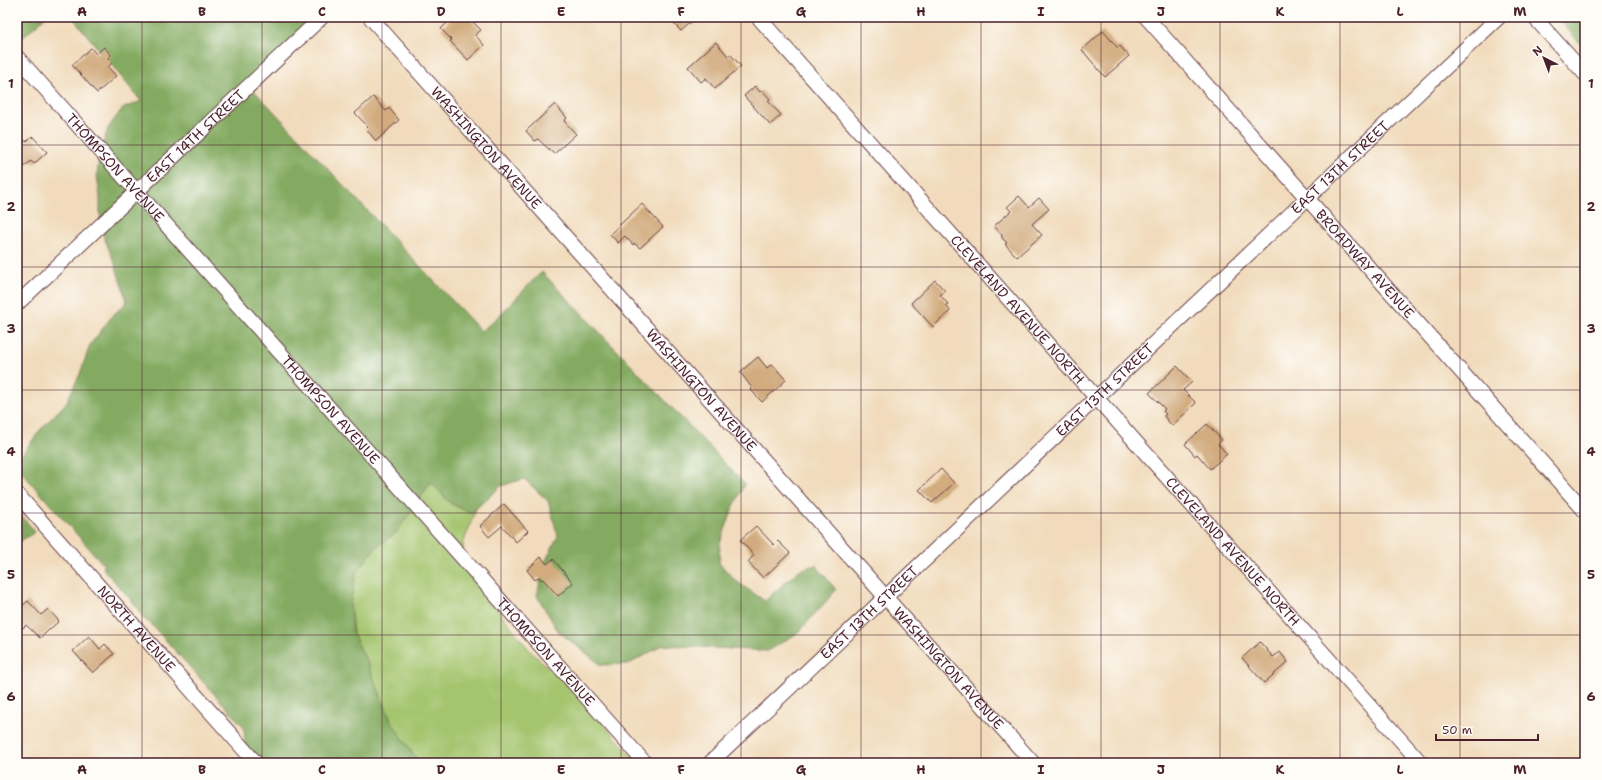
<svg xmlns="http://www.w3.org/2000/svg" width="1602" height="780" font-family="'Shantell Sans',sans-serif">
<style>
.green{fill:#a4c56e;stroke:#77724c}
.forest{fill:#83aa61;stroke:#666446}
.building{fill:#d2ac7f}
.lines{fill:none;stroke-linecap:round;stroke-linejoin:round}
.street-casing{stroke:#633b41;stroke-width:16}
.street{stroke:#fff;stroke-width:14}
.grid{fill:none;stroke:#4a1f2b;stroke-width:1;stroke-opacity:0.55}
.labels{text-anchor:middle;stroke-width:4;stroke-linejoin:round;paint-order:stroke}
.street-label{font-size:14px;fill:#4a1f2b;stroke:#fdfcf7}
.neatline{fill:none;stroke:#4a1f2b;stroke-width:1.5}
.grid-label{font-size:13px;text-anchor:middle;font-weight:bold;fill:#4a1f2b}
</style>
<rect width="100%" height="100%" fill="#fdfcf7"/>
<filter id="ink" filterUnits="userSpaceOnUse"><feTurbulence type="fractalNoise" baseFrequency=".025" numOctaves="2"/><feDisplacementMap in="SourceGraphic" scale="8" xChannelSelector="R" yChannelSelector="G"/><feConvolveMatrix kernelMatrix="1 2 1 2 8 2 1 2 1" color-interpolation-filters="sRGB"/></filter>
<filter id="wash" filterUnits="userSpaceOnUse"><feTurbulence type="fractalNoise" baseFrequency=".012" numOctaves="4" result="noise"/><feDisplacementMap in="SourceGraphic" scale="16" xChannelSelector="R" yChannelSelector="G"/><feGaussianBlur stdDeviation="0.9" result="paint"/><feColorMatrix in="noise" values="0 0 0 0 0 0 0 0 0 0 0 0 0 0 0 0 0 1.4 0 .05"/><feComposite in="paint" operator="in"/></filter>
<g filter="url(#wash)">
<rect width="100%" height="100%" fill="#f1dbbc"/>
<path class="green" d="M431,482L450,503L471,513L476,509L463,544L466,570L531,652L581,697L637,763H419L391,721L367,662L353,634L350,604L356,573L376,547L396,533Z"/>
<path class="forest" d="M17,17H45L17,43Z
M72,17H328L248,84L481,331C504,314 521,291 542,272L745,484L732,510L720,544L719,563L736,581L765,601L799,570L816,565L836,590L798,633L767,651L663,645L629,664L601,665L558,631L537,596L544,564L558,536L548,501L524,479L501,486L471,513L450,503L431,482L396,533L376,547L356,573L350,604L353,634L367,662L391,721L419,763H246L244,727L150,623L144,619L133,602L104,570L103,564L17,467V461L41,429L66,403L80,374L90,345L112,316L127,302L115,264L101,230L100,212V198L97,175L99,156L108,128L122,109L141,101Z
M1557,17H1585V49Z
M17,510L35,532L17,543Z"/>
<g id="blocks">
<path class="building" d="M453,17H468L481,30L475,35L484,45L468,60L450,41L452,40L441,29Z
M667,17H697L681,31Z
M1103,31L1118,48L1120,46L1129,56L1105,77L1082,50Z
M716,42L728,56L730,54L741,66L715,89L706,78L701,82L688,67Z
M104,47L111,55L108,58L112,63L108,67L116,76L97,93L72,65L91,48L96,54Z
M755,86L760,92L762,90L770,99L768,101L781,115L770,125L744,96Z
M373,97L386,111L389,108L399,120L376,141L366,129L368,127L355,113Z
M555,104L567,118L564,121L576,134L554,154L538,139L535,141L526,131Z
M17,132L26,142L32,136L47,152L34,164L31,161L17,172Z
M1019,196L1029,207L1039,198L1049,209L1032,224L1042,235L1017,257L1005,244L1007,243L1002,238V235L994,226L1011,211L1007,207Z
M642,204L663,227L640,248L634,243L633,245L625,236L618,243L610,234Z
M935,280L945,291L940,295L948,304L946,305L950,311L933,327L911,303Z
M758,357L767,368L772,364L786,380L762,402L750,389L752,388L740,372Z
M1177,366L1192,382L1183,390L1196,403L1172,426L1164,416L1166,414L1163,411L1165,409L1149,393Z
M1207,424L1222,440L1218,444L1227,454L1210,469L1197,454L1195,456L1185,444Z
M941,469L954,483L932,503L919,490Z
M504,504L528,531L516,542L502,526L489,537L480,526Z
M756,526L774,545L778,541L790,553L763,578L748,562L754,555L740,540Z
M541,557L547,564L553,559L573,583L558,596L543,579L542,580L539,577L535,580L527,570Z
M28,601L41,615L48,609L59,621L40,638L26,625L23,628L17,622V610Z
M89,636L100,649L105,644L114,654L93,673L73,651Z
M1260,642L1273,657L1280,652L1288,662L1264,683L1242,658Z"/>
</g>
</g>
<g filter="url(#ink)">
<use href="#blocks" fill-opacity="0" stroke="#633b41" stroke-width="1"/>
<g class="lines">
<defs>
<g id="street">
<path id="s1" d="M370,17L1033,763"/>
<path id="s2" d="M758,17L1421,763"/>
<path id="s3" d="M1146,17L1585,511"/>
<path d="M1534,17L1585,74"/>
<path id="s4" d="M17,57L645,763"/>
<path id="s5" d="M17,304L322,17"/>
<path id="s6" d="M17,494L256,763"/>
<path id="s7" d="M710,763L1499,17"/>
</g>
</defs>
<use href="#street" class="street-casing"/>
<use href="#street" class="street"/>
</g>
</g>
<path class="grid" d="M142,17V763M262,17V763M382,17V763M501,17V763M621,17V763M741,17V763M861,17V763M981,17V763M1101,17V763M1220,17V763M1340,17V763M1460,17V763M17,145H1585M17,267H1585M17,390H1585M17,513H1585M17,635H1585"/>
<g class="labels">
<g class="street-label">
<text dy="5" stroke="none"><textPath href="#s5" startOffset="245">EAST 14TH STREET</textPath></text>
<text dy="5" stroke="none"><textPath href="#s1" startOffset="175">WASHINGTON AVENUE</textPath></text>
<text dy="5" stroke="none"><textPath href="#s7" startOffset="867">EAST 13TH STREET</textPath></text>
<text dy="5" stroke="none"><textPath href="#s4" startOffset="148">THOMPSON AVENUE</textPath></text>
<text dy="5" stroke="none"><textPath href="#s3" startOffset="330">BROADWAY AVENUE</textPath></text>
<text dy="5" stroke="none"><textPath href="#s2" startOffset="391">CLEVELAND AVENUE NORTH</textPath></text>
<text dy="5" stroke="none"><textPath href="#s1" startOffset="499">WASHINGTON AVENUE</textPath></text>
<text dy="5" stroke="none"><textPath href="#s7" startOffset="543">EAST 13TH STREET</textPath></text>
<text dy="5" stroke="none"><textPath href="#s4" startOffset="472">THOMPSON AVENUE</textPath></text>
<text dy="5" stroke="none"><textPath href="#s2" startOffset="715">CLEVELAND AVENUE NORTH</textPath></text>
<text dy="5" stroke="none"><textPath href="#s7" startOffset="219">EAST 13TH STREET</textPath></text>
<text dy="5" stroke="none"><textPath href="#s6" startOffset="180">NORTH AVENUE</textPath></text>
<text dy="5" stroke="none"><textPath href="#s4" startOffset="796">THOMPSON AVENUE</textPath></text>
<text dy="5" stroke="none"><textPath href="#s1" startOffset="871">WASHINGTON AVENUE</textPath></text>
</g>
</g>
<rect width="1602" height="780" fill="none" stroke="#fdfcf7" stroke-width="44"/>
<g transform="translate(1544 58) rotate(318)" stroke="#fdfcf7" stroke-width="3" paint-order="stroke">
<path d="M0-3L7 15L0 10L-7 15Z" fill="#4a1f2b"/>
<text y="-6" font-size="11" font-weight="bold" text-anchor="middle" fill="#4a1f2b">N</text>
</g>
<path d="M1436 734v6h102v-6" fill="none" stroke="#4a1f2b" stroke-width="2"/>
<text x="1442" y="734" font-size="12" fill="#4a1f2b" stroke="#fdfcf7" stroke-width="3" paint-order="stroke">50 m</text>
<rect x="22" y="22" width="1558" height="736" class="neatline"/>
<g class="grid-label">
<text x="82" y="16">A</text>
<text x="202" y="16">B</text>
<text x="322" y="16">C</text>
<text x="441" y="16">D</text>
<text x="561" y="16">E</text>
<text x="681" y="16">F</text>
<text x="801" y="16">G</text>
<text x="921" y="16">H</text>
<text x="1041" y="16">I</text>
<text x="1161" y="16">J</text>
<text x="1280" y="16">K</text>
<text x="1400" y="16">L</text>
<text x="1520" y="16">M</text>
<text x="11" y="88">1</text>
<text x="1591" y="88">1</text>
<text x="11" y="211">2</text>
<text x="1591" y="211">2</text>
<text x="11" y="333">3</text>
<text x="1591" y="333">3</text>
<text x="11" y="456">4</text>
<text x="1591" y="456">4</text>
<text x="11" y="579">5</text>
<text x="1591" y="579">5</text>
<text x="11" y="701">6</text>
<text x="1591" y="701">6</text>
<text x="82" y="774">A</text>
<text x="202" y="774">B</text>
<text x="322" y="774">C</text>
<text x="441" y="774">D</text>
<text x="561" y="774">E</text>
<text x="681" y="774">F</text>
<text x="801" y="774">G</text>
<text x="921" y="774">H</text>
<text x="1041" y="774">I</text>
<text x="1161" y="774">J</text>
<text x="1280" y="774">K</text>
<text x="1400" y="774">L</text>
<text x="1520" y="774">M</text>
</g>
</svg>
